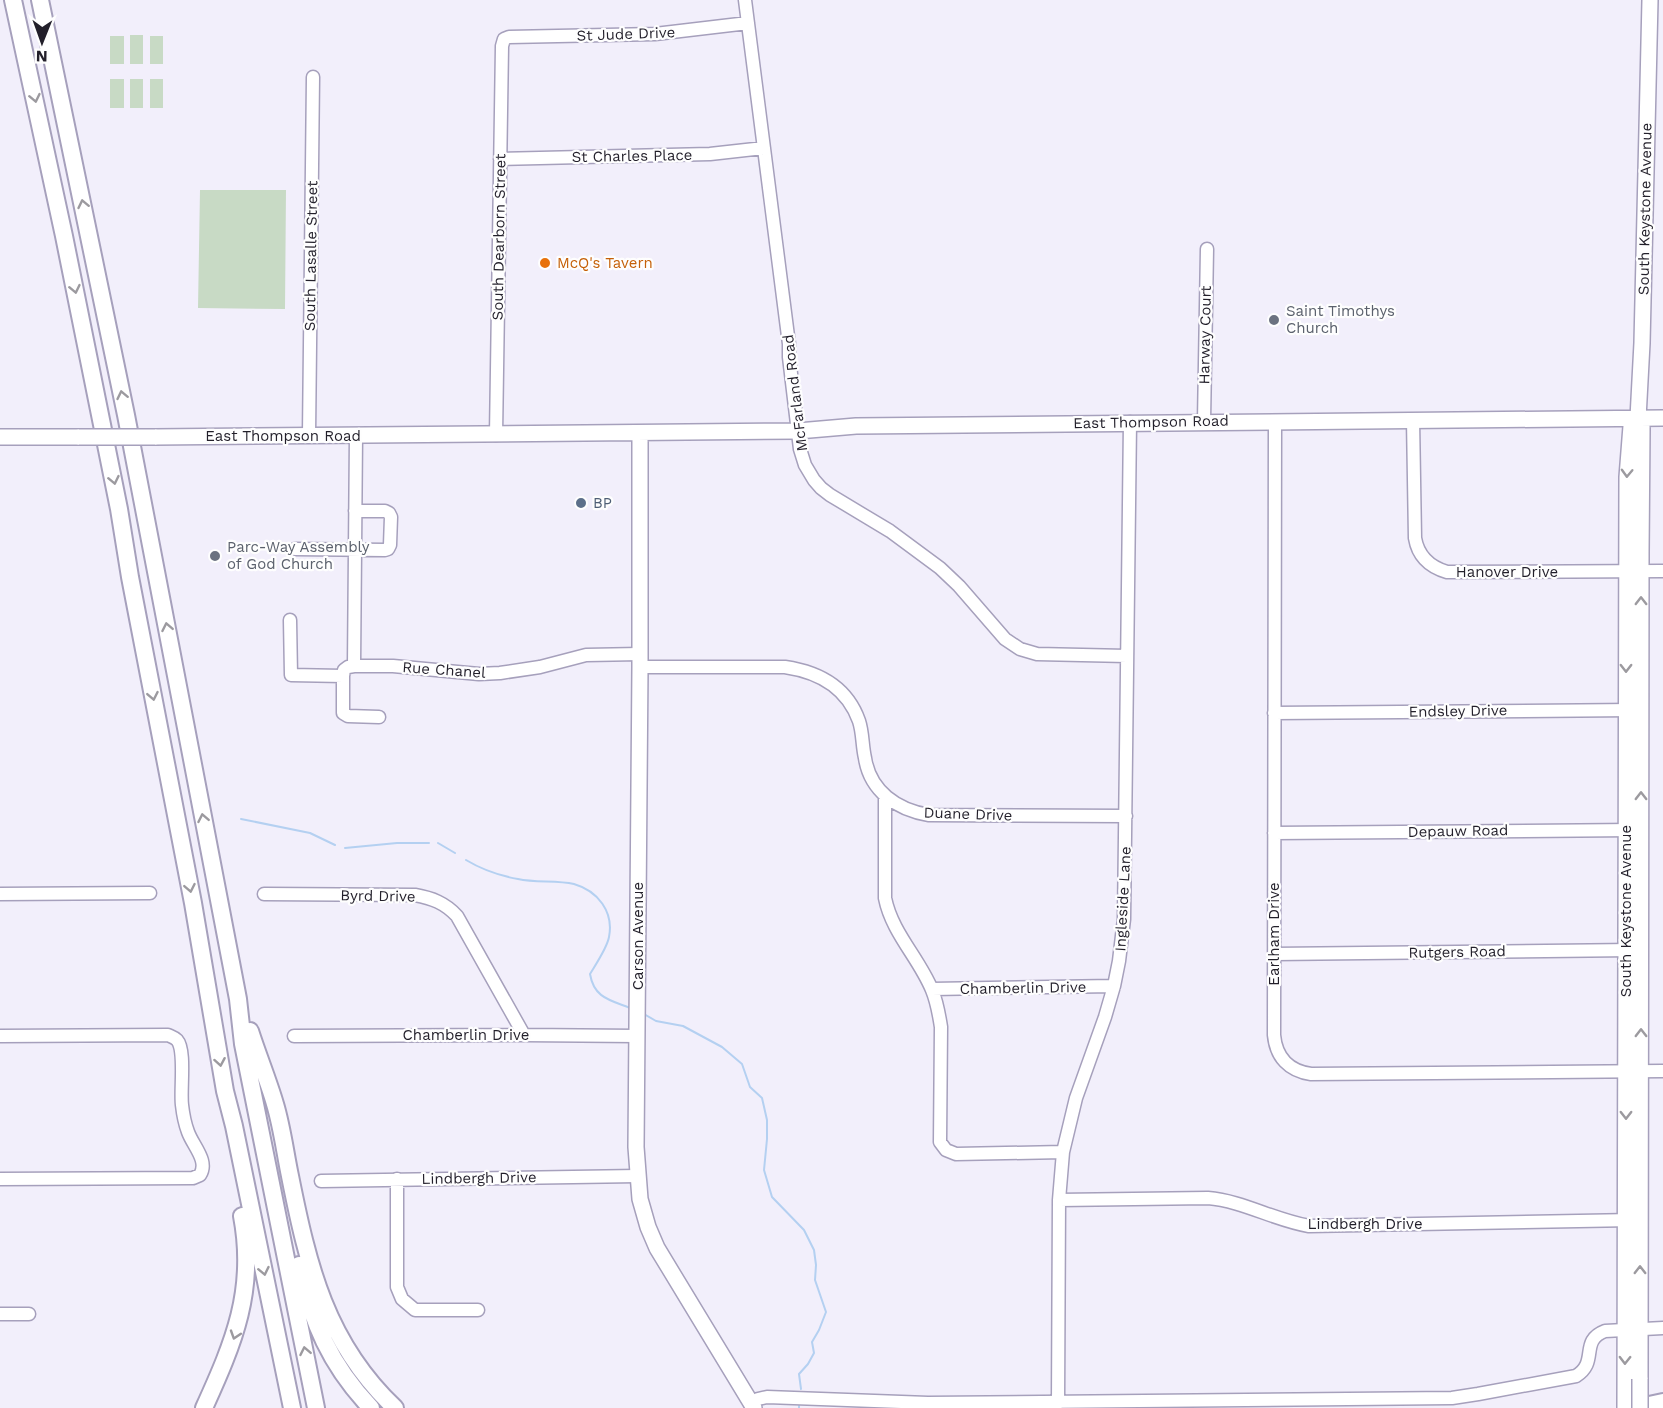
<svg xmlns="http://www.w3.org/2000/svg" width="1663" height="1408" font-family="'Work Sans',sans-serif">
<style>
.green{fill:#c8dac5}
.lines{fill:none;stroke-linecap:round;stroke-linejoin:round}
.stream{stroke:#b4d0f1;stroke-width:2}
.minor-casing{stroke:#a6a0bc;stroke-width:15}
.major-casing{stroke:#a6a0bc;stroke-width:18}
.highway-casing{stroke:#a6a0bc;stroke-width:20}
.minor{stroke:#fff;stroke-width:12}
.major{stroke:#fff;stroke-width:15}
.highway{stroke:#fff;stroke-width:16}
.major-bridge-casing{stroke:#a6a0bc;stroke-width:18;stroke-linecap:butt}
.major-bridge{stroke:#fff;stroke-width:15}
.oneway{stroke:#9c9a9f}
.food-dot{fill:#e8710a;stroke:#fefefe;stroke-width:2}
.worship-dot{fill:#6b7280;stroke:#fefefe;stroke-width:2}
.service-dot{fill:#5c6f8a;stroke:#fefefe;stroke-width:2}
.labels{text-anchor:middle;stroke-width:4.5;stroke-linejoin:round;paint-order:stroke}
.street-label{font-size:15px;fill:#221f2a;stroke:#fefefe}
.food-label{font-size:15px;fill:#c56008;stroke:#fefefe;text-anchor:start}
.worship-label{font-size:15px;fill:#5b616d;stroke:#fefefe;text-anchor:start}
.service-label{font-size:15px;fill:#4e5e75;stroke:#fefefe;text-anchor:start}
</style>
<rect width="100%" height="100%" fill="#f2effb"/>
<path class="green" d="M143,35V64H130V35Z
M110,36H124V64H110Z
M150,36H163V64H150Z
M110,79H124V108H110Z
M130,79H143V108H130Z
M163,79V108H150V79Z
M200,190H286L285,309L198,308Z"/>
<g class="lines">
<path class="stream" d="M241,819L310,833L335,845
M438,843L455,853
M345,848L397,843H429
M466,860C481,869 501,876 518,879C536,883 556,880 574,884C598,891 614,912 609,937C607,948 596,964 590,974C594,998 610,1000 630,1008
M644,1014L656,1021L683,1026L722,1047L742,1064L750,1087L762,1098L767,1120V1139L764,1170L772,1197L804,1230L814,1250L816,1265L815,1280L826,1312L819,1330L812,1342L814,1353L808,1364L799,1374L801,1389
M799,1408V1406"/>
<defs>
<path id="minor" d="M745,0L789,344V357L800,449L805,465L814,480L821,488L830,495L890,531L940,568L959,586L1005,639L1020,649L1037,654L1127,656
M500,159L710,154L764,148
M1413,420L1415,538C1418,556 1430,567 1447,572L1663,571
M1204,421L1207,249
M1275,421L1274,1035C1276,1057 1289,1071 1311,1074L1663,1071
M309,435L313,77
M496,435L502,46L504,39L509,37L655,34L748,23
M295,549L385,550L388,549L390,545L391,517L389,513L385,511H355
M290,620L291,675L343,676L344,670L348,667L354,666H393L479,674L500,673L540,667L586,655L640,654
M354,666L356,435
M640,667H785C819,672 847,687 859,721C863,733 862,745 865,758C870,791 897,810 929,815L1126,816
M343,676V713L348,716L379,717
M1274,713L1634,710
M885,796V898C892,933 919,958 932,990C937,1002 939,1014 941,1027L940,1142L946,1150L956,1154L1063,1152
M1274,833L1634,830
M0,894L150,893
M264,894L415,895C432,898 445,903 457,916L524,1035
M1274,954L1633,950
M932,989L1114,986
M0,1036L168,1035C172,1037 174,1037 177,1040C186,1050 180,1090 182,1105C183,1114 185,1124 188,1132C193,1146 209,1161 200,1175L193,1178L0,1179
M294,1036L524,1035L637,1036
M397,1179V1287L402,1299L415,1310H478
M321,1181L638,1176
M1059,1200L1208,1198C1243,1201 1274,1220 1309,1226L1633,1220
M0,1314H29
M751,1403L758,1399L767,1397L928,1403L1452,1398L1478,1394L1576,1376C1599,1362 1579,1341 1605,1331L1663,1328
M1058,1403L1059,1200L1063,1152L1076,1098L1105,1017L1114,986L1119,961L1124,919L1130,422"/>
<path id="major" d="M640,433V667L636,1147L640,1199L648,1227L657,1248L754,1408
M0,437H79
M155,437L798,431L856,426L1663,418
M1640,1379L1641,553L1642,430V426L1638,418L1642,343L1650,0
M1625,1408L1627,477L1631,426L1638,418"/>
<path id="highway" d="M13,0L64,236L119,509L130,577L193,903L225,1091L234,1126L292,1408
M40,0L126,415L238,999L243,1044L316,1408
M250,1031C258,1056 268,1080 275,1104C282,1127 285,1152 290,1176C308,1266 326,1343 395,1408
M299,1265C312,1322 330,1365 371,1408
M204,1408C234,1342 256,1290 242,1216
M1635,1408L1663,1402"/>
</defs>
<use href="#minor" class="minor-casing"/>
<use href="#major" class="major-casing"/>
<use href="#highway" class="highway-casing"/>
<use href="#minor" class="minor"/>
<use href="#major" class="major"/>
<use href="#highway" class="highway"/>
<defs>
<path id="major-bridge" d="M79,437H155
M1640,1379V1408"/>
</defs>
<use href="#major-bridge" class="major-bridge-casing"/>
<use href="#major-bridge" class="major-bridge"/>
</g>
<defs><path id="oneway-chevron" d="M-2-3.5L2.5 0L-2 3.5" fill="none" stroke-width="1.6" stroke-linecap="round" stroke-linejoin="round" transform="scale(1.5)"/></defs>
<g class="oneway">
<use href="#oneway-chevron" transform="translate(35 98) rotate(78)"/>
<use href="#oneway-chevron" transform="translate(83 204) rotate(-102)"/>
<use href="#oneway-chevron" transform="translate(75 289) rotate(78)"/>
<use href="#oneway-chevron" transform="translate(122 395) rotate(-102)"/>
<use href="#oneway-chevron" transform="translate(1627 473) rotate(92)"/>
<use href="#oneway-chevron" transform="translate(114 480) rotate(78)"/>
<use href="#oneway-chevron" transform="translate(1641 601) rotate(-90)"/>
<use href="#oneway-chevron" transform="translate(167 627) rotate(-101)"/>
<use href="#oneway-chevron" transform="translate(1626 668) rotate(90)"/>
<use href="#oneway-chevron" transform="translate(153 696) rotate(79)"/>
<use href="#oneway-chevron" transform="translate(1641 796) rotate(-90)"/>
<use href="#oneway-chevron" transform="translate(203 818) rotate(-101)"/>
<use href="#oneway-chevron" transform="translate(190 888) rotate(79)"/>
<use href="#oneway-chevron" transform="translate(1641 1033) rotate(-90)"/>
<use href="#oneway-chevron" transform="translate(220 1062) rotate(80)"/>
<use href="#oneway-chevron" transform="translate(1626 1115) rotate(90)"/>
<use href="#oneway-chevron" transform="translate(1640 1270) rotate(-90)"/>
<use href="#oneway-chevron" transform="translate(264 1271) rotate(78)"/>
<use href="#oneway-chevron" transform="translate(235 1335) rotate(108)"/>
<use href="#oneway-chevron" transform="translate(305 1351) rotate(-101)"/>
<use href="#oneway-chevron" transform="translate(1625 1360) rotate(91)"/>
</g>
<circle class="food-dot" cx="545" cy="263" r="6"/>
<g class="worship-dot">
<circle cx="1274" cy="320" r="6"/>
<circle cx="215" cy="556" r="6"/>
</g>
<circle class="service-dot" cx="581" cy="503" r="6"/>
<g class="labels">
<g class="street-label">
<text transform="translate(626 34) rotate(-2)" y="5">St Jude Drive</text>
<text transform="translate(632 156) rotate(-1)" y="5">St Charles Place</text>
<text transform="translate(1645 209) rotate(-89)" y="5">South Keystone Avenue</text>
<text transform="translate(499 237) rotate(-89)" y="5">South Dearborn Street</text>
<text transform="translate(311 256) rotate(-89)" y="5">South Lasalle Street</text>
<text transform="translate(1205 335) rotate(-89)" y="5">Harway Court</text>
<text transform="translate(795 393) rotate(-97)" y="5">McFarland Road</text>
<text transform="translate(1151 422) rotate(-1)" y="5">East Thompson Road</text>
<text x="283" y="441">East Thompson Road</text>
<text x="1507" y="577">Hanover Drive</text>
<text transform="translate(444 670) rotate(4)" y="5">Rue Chanel</text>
<text transform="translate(1458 711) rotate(-1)" y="5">Endsley Drive</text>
<text transform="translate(968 814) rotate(2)" y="5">Duane Drive</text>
<text transform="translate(1458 831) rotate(-1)" y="5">Depauw Road</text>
<text transform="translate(378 896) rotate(1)" y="5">Byrd Drive</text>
<text transform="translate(1123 899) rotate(-87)" y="5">Ingleside Lane</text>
<text transform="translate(1626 911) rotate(-90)" y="5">South Keystone Avenue</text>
<text transform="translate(1274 934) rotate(-90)" y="5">Earlham Drive</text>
<text transform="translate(638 936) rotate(-90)" y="5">Carson Avenue</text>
<text transform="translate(1457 952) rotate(-1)" y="5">Rutgers Road</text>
<text transform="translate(1023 988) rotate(-1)" y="5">Chamberlin Drive</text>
<text x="466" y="1040">Chamberlin Drive</text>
<text transform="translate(479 1178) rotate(-1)" y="5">Lindbergh Drive</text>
<text x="1365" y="1229">Lindbergh Drive</text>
</g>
<g class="food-label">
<text x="557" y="268">McQ's Tavern</text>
</g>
<g class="worship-label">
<text x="1286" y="316">Saint Timothys<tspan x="1286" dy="17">Church</tspan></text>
<text x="227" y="552">Parc-Way Assembly<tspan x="227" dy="17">of God Church</tspan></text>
</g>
<g class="service-label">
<text x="593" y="508">BP</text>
</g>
</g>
<g transform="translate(42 42) rotate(181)" stroke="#fefefe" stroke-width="4.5" paint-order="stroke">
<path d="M0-4.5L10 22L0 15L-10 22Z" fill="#221f2a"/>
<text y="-9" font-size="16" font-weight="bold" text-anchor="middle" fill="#221f2a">N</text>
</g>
</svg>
